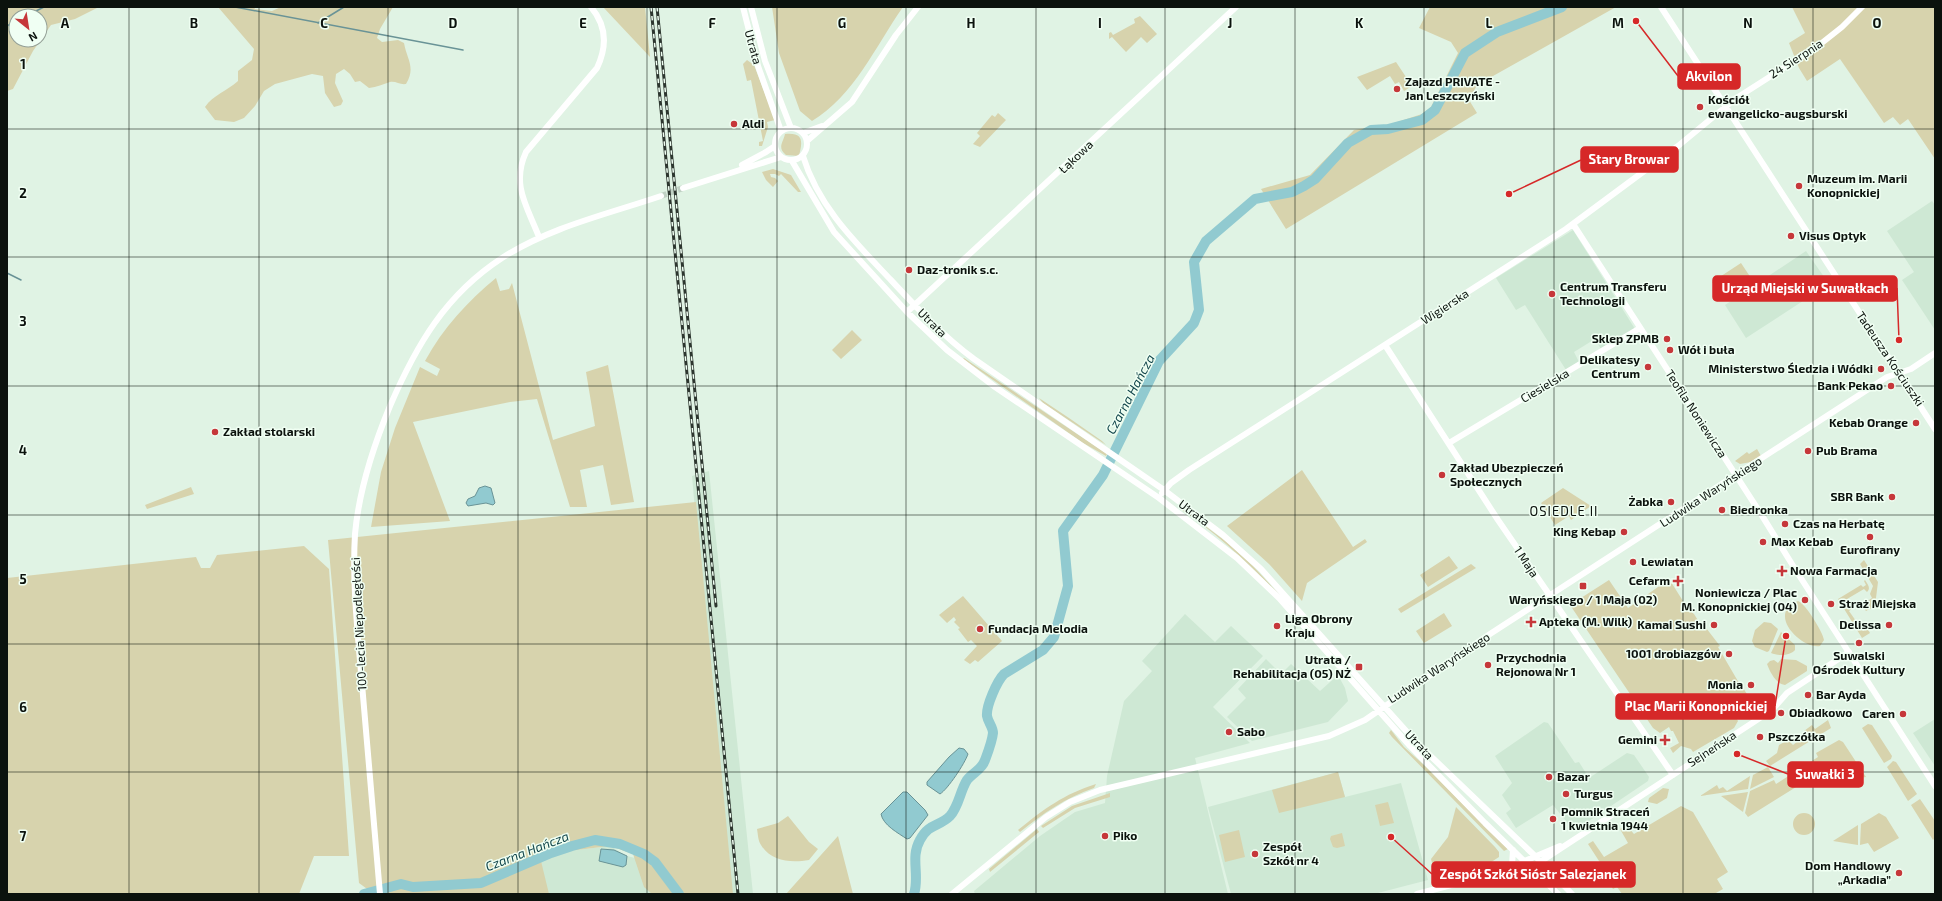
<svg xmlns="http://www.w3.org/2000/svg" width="1942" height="901" font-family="'Exo 2',sans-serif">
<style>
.built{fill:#cee8d4}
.green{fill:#d7d3ad;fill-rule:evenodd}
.water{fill:#91cad0;stroke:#699396}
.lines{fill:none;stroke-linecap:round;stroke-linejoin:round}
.stream{stroke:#699396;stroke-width:1.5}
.river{stroke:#91cad0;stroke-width:10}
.secondary-tunnel{stroke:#c0d1c4;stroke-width:6;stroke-dasharray:6 3;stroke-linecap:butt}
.secondary{stroke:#fff;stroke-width:6}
.rail-casing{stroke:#2c352e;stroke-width:3}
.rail{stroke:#f0fff3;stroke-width:1.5;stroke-dasharray:4.5;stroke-linecap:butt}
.grid{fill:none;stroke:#0b120d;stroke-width:1;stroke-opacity:0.55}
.poi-dot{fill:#c6373a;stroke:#f0fff3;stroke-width:1.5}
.labels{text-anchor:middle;stroke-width:3;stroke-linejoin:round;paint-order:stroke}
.street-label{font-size:12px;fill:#0b120d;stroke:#f0fff3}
.poi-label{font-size:12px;font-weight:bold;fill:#0b120d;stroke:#f0fff3;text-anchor:start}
.water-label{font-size:13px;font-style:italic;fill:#11454a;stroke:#f0fff3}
.neighbourhood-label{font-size:13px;letter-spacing:1px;fill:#0b120d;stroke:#f0fff3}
.grid-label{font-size:13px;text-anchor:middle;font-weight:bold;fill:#0b120d;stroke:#f0fff3;stroke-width:3;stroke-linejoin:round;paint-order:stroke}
.leader{fill:none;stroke:#d62828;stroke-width:1.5}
.callout-dot{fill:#d62828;stroke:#f0fff3;stroke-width:1.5}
.callout{fill:#d62828;stroke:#d62828;stroke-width:1.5}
.callout-label{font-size:13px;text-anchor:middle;font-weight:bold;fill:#fff}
</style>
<rect width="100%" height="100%" fill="#e0f3e4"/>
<path class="built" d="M1932,201L1935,205V330L1902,280L1914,272L1887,231Z
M1573,230L1635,329L1601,349L1595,339L1574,352L1579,362L1566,370L1525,305L1516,310L1496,278Z
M1806,251L1829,284L1746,338L1725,305Z
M709,471L753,894H729L692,476Z
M1185,614L1215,642L1231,626L1263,656L1213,707L1250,743L1195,758L1228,894H975L974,891L1040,836L1075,812L1105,803L1107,776L1124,701L1152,671L1142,661Z
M1266,659L1281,674L1291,664L1320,691L1338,675L1345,688L1348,701L1328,722L1252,741L1227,717L1246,698L1238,689Z
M1935,719V766L1913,733Z
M1544,722L1548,723L1575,763L1579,762L1589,778L1627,753L1634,755L1645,771L1649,777L1648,781L1574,831L1553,805L1516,828L1506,813L1511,809L1502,795L1512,783L1495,756Z
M1338,772L1345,797L1401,783L1428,880L1374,894H1231L1208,807Z
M610,846L627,856L639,859L666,894H447L568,851Z"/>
<path class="green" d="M7,7H99L75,19L51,25L33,51L13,89L7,91ZM16,16H40V40H16Z
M218,7H254L255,9L272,11L281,7H393L380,29L377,38L382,42L398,40L404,43C407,60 416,67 406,84C400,85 396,81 390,82C383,84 377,87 369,88L360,81L355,82L350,74L344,69L336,74L335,83L343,101L341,105L334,107L325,93L323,76L312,74L275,84L264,91L255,106L244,118L234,122L215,120L205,107C213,95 227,91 238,81V71L252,60L254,49Z
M603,7H645L650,57Z
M772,7H903C875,47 854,96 812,121L800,111L779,53Z
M1430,7H1616L1477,85L1469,100L1477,113L1286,229L1261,189L1310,175L1354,130L1391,124L1422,114L1431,107L1458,53L1451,42L1419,28Z
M1792,7H1935V159L1908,119L1900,125L1893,117L1884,123L1840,59L1807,81L1799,68L1789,43L1805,33Z
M1140,16L1157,34L1147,43L1141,37L1126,52L1112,37L1109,39V33L1111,32L1113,35L1135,23L1134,19Z
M747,60L754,65L775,120L767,122L768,127L762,146H759V142L763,141L751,80L747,81L743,64Z
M1396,62L1412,86L1404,91L1399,82L1395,84L1390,76L1367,90L1357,77Z
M998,113L1006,120L980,147L973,144L980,136L977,133L992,115L995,117Z
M785,134C805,132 802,143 799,156L786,155C777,147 783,143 785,134Z
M773,169L791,175L801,192H798L781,174L779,176L775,174H770L771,177L775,178L778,181L773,187L766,180L762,172Z
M1741,263L1751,278L1722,297L1712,282Z
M496,278L500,291L509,289L512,283L553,440L595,426L586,372L608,365L634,502L611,505L603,465L580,470L587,507H570L537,399L510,402L413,422L450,521L371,527L381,472L395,428L420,367L437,376L440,369L425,361C443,328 468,301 496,278Z
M852,330L862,340L841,359L832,350Z
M964,358L1107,454L1106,456L1083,443L963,359Z
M1039,398L1069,418L1068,420L1069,418L1102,441L1106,445L1043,403Z
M1757,449L1761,456L1751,462L1740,464L1735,461L1747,452L1749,454Z
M1302,470L1353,547L1365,539L1367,542L1307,583L1302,601L1269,564L1227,526Z
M191,487L194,494L147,509L145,505Z
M1563,488L1591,506L1571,520L1569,516L1555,525L1541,503Z
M696,502L733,894H652L644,887L633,854L610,846L568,851L541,861L549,894H374L359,883L328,540Z
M1180,507L1228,543L1253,566L1313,631L1312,632C1272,586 1230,542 1179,508Z
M304,546L329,569L349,856H314L299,894H7V578L196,557L201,568H210L217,555Z
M1449,556L1458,568L1428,587L1420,575Z
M1864,560L1878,582L1875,606L1866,611L1863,607L1859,609L1857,606L1860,601L1863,604L1872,598L1870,594L1873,586L1860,564Z
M1471,564L1476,568L1401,613L1398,609Z
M1609,580L1628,608L1658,587L1671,582L1688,609L1694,614L1701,625L1703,624L1720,646L1718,647L1739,683L1732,687L1734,691L1739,689L1741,685L1749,697L1736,700L1728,705L1738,721L1734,728L1693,752L1691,749L1681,746L1673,753L1670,748L1679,743L1673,731H1671L1669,727L1660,733L1653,728L1570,605Z
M1865,580C1868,585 1871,588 1867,592L1864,589L1847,599L1853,608L1849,611L1863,631L1867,628L1870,633L1862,638L1838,599L1861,585L1863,587L1866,585L1864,581Z
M963,596L1002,641L978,662L975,660L970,664L964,660L977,646L971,640L968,642L958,629L960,628L954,622L956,620L954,617L947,623L939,615Z
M1798,601C1805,603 1823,632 1824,640L1820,646C1803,650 1765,614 1798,601Z
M1444,613L1452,626L1424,643L1416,631Z
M1764,622L1771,623L1778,629L1769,651L1767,652L1755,647L1752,641L1755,630Z
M1781,632L1795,645V650C1790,656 1778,656 1771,653Z
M1781,659L1796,660L1807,666V671L1785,685C1776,684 1770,672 1767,664L1770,661L1774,660L1778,663Z
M1828,720L1831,728L1770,766L1766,761L1777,753L1779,745L1788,740L1793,745L1803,737L1801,733L1803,736L1806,734L1804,731L1812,725L1815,729Z
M1868,724L1872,725L1892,756L1891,759L1884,763L1862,728Z
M1391,730L1404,747L1424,765L1508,849L1504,851L1392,737L1389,733Z
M1839,740L1843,742L1866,777L1832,783L1834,782L1832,778L1823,781L1819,775L1810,781L1809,779L1748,817L1745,813L1750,791L1774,780L1776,784L1818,757L1816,753Z
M1893,761L1896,762L1917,794L1908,801L1887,767Z
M1768,767L1774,777L1750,789L1753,775Z
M1338,772L1345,797L1279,813L1272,790Z
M1750,776L1748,789L1700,796L1717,785L1719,789L1723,787L1727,791Z
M1096,784L1094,788C1065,798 1044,813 1020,832L1018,830C1044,809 1064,794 1096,784Z
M1663,788L1669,789L1667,798L1657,804L1648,802L1649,798Z
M1748,792L1743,812L1721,796Z
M1110,793V797L1075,808L1043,828L1041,826L1072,806Z
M1920,799L1935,821V838L1933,840L1911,805Z
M1388,802L1394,823L1380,826L1375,805Z
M1681,806L1693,812L1728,872L1717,879L1723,889L1716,893L1717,894H1622L1617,887L1613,889L1607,880L1610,878L1588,844L1593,841L1604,857L1628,843L1620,829L1626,825L1634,834Z
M1456,807L1495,847L1499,852V857L1479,870L1437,882L1431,859L1448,837Z
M1793 824a11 11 0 1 1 22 0a11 11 0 1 1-22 0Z
M1879,813L1886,817L1899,838L1874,852L1868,843L1860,845L1861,824Z
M788,816L809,842L818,849L809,860C792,863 771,862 761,845C758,841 758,834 757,829L778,823Z
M1858,825V845L1833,841Z
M1037,829L1039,832L990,872L989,869Z
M1239,830L1245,857L1225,862L1219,835Z
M1342,833L1345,846L1337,848L1333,847L1330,839L1331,836Z
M838,836L853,894H786Z"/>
<path class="water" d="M485,486L491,488L495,503L493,505L486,503L468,506L466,503L468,499L475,496L479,488Z
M959,748L964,749L968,754C965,763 948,789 940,794L927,785V782L949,757Z
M903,792H907L925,810L928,815L910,838L907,839C898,833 883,825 881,814Z
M601,849L614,850L627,856L626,865L623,867L599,861Z"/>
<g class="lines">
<path class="stream" d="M235,7L463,50
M26,16L44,7
M318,23L344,7
M7,26L16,21
M7,273L21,280"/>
<path class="river" d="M364,894L401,884L413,887L481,883L551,853L572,846L595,840L620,844L644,854L655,862L679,894
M914,894C920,876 910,857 920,840C929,823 939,827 950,816C959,806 960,791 967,780C973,772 982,770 985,760C988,752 992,742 993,733C993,727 988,722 987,716C986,706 997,681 1004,674L1043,650L1054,637L1068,586L1063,531L1103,475L1159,361L1194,323L1199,310L1194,262L1206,241L1255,199L1292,192L1304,186L1315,179L1348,143L1371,130L1388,129L1422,120L1435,110L1465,53L1497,32L1562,7"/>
<path class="secondary-tunnel" d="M661,196L683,188"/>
<path class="secondary" d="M743,7L758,66L781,131
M751,7L765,61L791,128
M1661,7L1935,429
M775 144a16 16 0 1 1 32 0a16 16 0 1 1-32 0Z
M803,133L822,126
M807,141L852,102L896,35L918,7
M803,156C818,206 855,242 890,279C917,308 943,336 974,359L1164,490L1223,535L1261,569L1416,742L1536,857L1572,894
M792,161L834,232L907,312L947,350L995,387L1159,498L1237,558L1279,598L1410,746L1485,823L1558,894
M742,165L766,152L775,146
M683,188L781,157
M1573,224L1761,514L1795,569L1935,786
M539,237C527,206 511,185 526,152L597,68C607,47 607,26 591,7
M907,312L1236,7
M1385,345L1498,520L1673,775
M1449,443L1640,328
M1162,493L1171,483L1189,470L1566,229L1678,146L1735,99L1818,46L1842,27L1862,7
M1512,866L1513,850
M1501,871L1560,846
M380,894C374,824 368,754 362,684C358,635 352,584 355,534C359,490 373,447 390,406C416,346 445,295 502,258C550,227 608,214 661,196
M952,894L1046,817L1070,802L1100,790L1329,736L1365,720L1490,634L1887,377L1911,369L1935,353
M1417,894L1497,873L1531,867L1540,862L1772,710L1787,693L1849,652"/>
<defs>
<path id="rail" d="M651,7L738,894
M657,7L716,606"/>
</defs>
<use href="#rail" class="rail-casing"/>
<use href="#rail" class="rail"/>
</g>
<path class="grid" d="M129,7V894M259,7V894M388,7V894M518,7V894M647,7V894M777,7V894M906,7V894M1036,7V894M1165,7V894M1295,7V894M1424,7V894M1554,7V894M1683,7V894M1813,7V894M7,129H1935M7,257H1935M7,386H1935M7,515H1935M7,644H1935M7,772H1935"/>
<g class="poi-dot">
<circle cx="1397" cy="89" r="4"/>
<circle cx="1700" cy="107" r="4"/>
<circle cx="734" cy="124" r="4"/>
<circle cx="1799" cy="186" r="4"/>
<circle cx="1791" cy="236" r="4"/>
<circle cx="909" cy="270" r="4"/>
<circle cx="1552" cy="294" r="4"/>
<circle cx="1667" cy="339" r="4"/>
<circle cx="1670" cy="350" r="4"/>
<circle cx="1648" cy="367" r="4"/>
<circle cx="1881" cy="369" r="4"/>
<circle cx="1891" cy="386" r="4"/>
<circle cx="1916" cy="423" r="4"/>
<circle cx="215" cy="432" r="4"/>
<circle cx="1808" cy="451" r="4"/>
<circle cx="1442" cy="475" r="4"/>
<circle cx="1892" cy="497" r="4"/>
<circle cx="1671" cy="502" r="4"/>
<circle cx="1722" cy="510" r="4"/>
<circle cx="1785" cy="524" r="4"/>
<circle cx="1624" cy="532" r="4"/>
<circle cx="1870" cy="537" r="4"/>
<circle cx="1763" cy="542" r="4"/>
<circle cx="1633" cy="562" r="4"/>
<path d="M1780 565h4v4h4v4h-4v4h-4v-4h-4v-4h4z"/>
<path d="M1676 575h4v4h4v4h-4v4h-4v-4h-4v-4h4z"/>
<rect x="1579" y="582" width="8" height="8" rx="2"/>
<circle cx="1805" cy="600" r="4"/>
<circle cx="1831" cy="604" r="4"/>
<path d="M1529 616h4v4h4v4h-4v4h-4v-4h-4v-4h4z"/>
<circle cx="1714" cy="625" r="4"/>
<circle cx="1889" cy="625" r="4"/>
<circle cx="1277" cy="626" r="4"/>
<circle cx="980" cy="629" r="4"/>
<circle cx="1859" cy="643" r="4"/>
<circle cx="1729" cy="654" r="4"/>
<circle cx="1488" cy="665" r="4"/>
<rect x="1355" y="663" width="8" height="8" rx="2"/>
<circle cx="1751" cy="685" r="4"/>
<circle cx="1808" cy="695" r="4"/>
<circle cx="1781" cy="713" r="4"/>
<circle cx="1903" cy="714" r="4"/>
<circle cx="1229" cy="732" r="4"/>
<circle cx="1760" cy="737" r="4"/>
<path d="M1663 734h4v4h4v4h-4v4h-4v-4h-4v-4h4z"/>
<circle cx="1549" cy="777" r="4"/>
<circle cx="1566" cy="794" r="4"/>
<circle cx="1553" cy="819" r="4"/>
<circle cx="1105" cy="836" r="4"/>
<circle cx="1255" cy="854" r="4"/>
<circle cx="1899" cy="873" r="4"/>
</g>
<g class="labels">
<g class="street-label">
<text transform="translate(753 47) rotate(75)" y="4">Utrata</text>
<text transform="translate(1796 59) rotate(-33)" y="4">24 Sierpnia</text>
<text transform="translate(1076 157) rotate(-43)" y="4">Łąkowa</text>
<text transform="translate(1445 307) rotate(-33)" y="4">Wigierska</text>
<text transform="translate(932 323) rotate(45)" y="4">Utrata</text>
<text transform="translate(1890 359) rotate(56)" y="4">Tadeusza Kościuszki</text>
<text transform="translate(1545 386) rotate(-31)" y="4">Ciesielska</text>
<text transform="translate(1696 414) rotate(57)" y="4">Teofila Noniewicza</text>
<text transform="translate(1711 492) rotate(-33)" y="4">Ludwika Waryńskiego</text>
<text transform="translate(1194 513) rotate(37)" y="4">Utrata</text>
<text transform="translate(1526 562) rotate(56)" y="4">1 Maja</text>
<text transform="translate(359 624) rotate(-93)" y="4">100-lecia Niepodległości</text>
<text transform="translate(1439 668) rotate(-33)" y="4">Ludwika Waryńskiego</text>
<text transform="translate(1419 745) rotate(47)" y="4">Utrata</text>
<text transform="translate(1712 749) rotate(-33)" y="4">Sejneńska</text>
</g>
<g class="poi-label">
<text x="1405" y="86">Zajazd PRIVATE -<tspan x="1405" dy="14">Jan Leszczyński</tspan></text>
<text x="1708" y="104">Kościół<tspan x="1708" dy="14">ewangelicko-augsburski</tspan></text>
<text x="742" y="128">Aldi</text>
<text x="1807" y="183">Muzeum im. Marii<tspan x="1807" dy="14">Konopnickiej</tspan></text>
<text x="1799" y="240">Visus Optyk</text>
<text x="917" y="274">Daz-tronik s.c.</text>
<text x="1560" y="291">Centrum Transferu<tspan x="1560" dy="14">Technologii</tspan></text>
<text x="1659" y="343" text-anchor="end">Sklep ZPMB</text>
<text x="1678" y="354">Wół i buła</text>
<text x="1640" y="364" text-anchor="end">Delikatesy<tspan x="1640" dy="14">Centrum</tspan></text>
<text x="1873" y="373" text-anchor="end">Ministerstwo Śledzia i Wódki</text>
<text x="1883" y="390" text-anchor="end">Bank Pekao</text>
<text x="1908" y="427" text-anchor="end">Kebab Orange</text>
<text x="223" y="436">Zakład stolarski</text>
<text x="1816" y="455">Pub Brama</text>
<text x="1450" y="472">Zakład Ubezpieczeń<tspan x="1450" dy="14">Społecznych</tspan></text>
<text x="1884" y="501" text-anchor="end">SBR Bank</text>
<text x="1663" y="506" text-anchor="end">Żabka</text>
<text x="1730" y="514">Biedronka</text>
<text x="1793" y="528">Czas na Herbatę</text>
<text x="1616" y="536" text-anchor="end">King Kebap</text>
<text x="1771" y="546">Max Kebab</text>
<text x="1870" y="554" text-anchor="middle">Eurofirany</text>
<text x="1641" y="566">Lewiatan</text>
<text x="1790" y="575">Nowa Farmacja</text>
<text x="1670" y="585" text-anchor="end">Cefarm</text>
<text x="1797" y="597" text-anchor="end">Noniewicza / Plac<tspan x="1797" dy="14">M. Konopnickiej (04)</tspan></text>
<text x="1583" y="604" text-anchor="middle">Waryńskiego / 1 Maja (02)</text>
<text x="1839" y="608">Straż Miejska</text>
<text x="1285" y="623">Liga Obrony<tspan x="1285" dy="14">Kraju</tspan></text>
<text x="1539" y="626">Apteka (M. Wilk)</text>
<text x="1706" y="629" text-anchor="end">Kamai Sushi</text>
<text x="1881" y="629" text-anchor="end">Delissa</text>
<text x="988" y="633">Fundacja Melodia</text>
<text x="1721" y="658" text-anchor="end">1001 drobiazgów</text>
<text x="1859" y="660" text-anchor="middle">Suwalski<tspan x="1859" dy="14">Ośrodek Kultury</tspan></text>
<text x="1496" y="662">Przychodnia<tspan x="1496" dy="14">Rejonowa Nr 1</tspan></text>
<text x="1351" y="664" text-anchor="end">Utrata /<tspan x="1351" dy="14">Rehabilitacja (05) NŻ</tspan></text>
<text x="1743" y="689" text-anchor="end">Monia</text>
<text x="1816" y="699">Bar Ayda</text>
<text x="1789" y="717">Obiadkowo</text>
<text x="1895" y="718" text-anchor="end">Caren</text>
<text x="1237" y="736">Sabo</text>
<text x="1768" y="741">Pszczółka</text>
<text x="1657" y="744" text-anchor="end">Gemini</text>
<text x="1557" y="781">Bazar</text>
<text x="1574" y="798">Turgus</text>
<text x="1561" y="816">Pomnik Straceń<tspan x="1561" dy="14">1 kwietnia 1944</tspan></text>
<text x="1113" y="840">Piko</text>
<text x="1263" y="851">Zespół<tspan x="1263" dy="14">Szkół nr 4</tspan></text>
<text x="1891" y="870" text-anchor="end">Dom Handlowy<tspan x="1891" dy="14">„Arkadia”</tspan></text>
</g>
<g class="water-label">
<text transform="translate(1130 394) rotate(-62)" y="5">Czarna Hańcza</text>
<text transform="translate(527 851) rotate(-21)" y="5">Czarna Hańcza</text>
</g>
<g class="neighbourhood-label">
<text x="1564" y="516">OSIEDLE II</text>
</g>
</g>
<g class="grid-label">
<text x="65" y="28">A</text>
<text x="194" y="28">B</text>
<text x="324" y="28">C</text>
<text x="453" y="28">D</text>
<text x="583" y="28">E</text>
<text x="712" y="28">F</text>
<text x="842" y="28">G</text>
<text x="971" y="28">H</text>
<text x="1100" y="28">I</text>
<text x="1230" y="28">J</text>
<text x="1359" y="28">K</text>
<text x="1489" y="28">L</text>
<text x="1618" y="28">M</text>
<text x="1748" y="28">N</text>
<text x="1877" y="28">O</text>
<text x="23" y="69">1</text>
<text x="23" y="198">2</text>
<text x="23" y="326">3</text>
<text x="23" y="455">4</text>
<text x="23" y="584">5</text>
<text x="23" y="712">6</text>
<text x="23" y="841">7</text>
</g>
<path class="leader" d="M1636 21L1678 76M1509 194L1581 160M1899 340L1897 288M1786 636L1775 706M1737 754L1788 774M1391 837L1432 874"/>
<g class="callout-dot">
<circle cx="1636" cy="21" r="4"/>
<circle cx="1509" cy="194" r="4"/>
<circle cx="1899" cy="340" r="4"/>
<circle cx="1786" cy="636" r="4"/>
<circle cx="1737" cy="754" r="4"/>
<circle cx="1391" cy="837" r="4"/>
</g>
<g class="callout">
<rect x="1678" y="64" width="62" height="25" rx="4"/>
<rect x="1581" y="147" width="97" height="25" rx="4"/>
<rect x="1713" y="276" width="184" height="25" rx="4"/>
<rect x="1616" y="694" width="159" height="25" rx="4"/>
<rect x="1788" y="762" width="75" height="25" rx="4"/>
<rect x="1432" y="862" width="203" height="25" rx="4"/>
</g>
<g class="callout-label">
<text x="1709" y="81">Akvilon</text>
<text x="1629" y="164">Stary Browar</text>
<text x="1805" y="293">Urząd Miejski w Suwałkach</text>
<text x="1696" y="711">Plac Marii Konopnickiej</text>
<text x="1825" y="779">Suwałki 3</text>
<text x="1533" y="879">Zespół Szkół Sióstr Salezjanek</text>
</g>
<rect width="1942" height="901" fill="none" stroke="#0b120d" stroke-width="16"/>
<g transform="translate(28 28) rotate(150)"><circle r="19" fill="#f0fff3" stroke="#94a097"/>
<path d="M0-3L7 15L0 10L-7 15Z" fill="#c6373a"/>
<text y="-6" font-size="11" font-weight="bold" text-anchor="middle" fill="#0b120d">N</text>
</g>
</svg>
